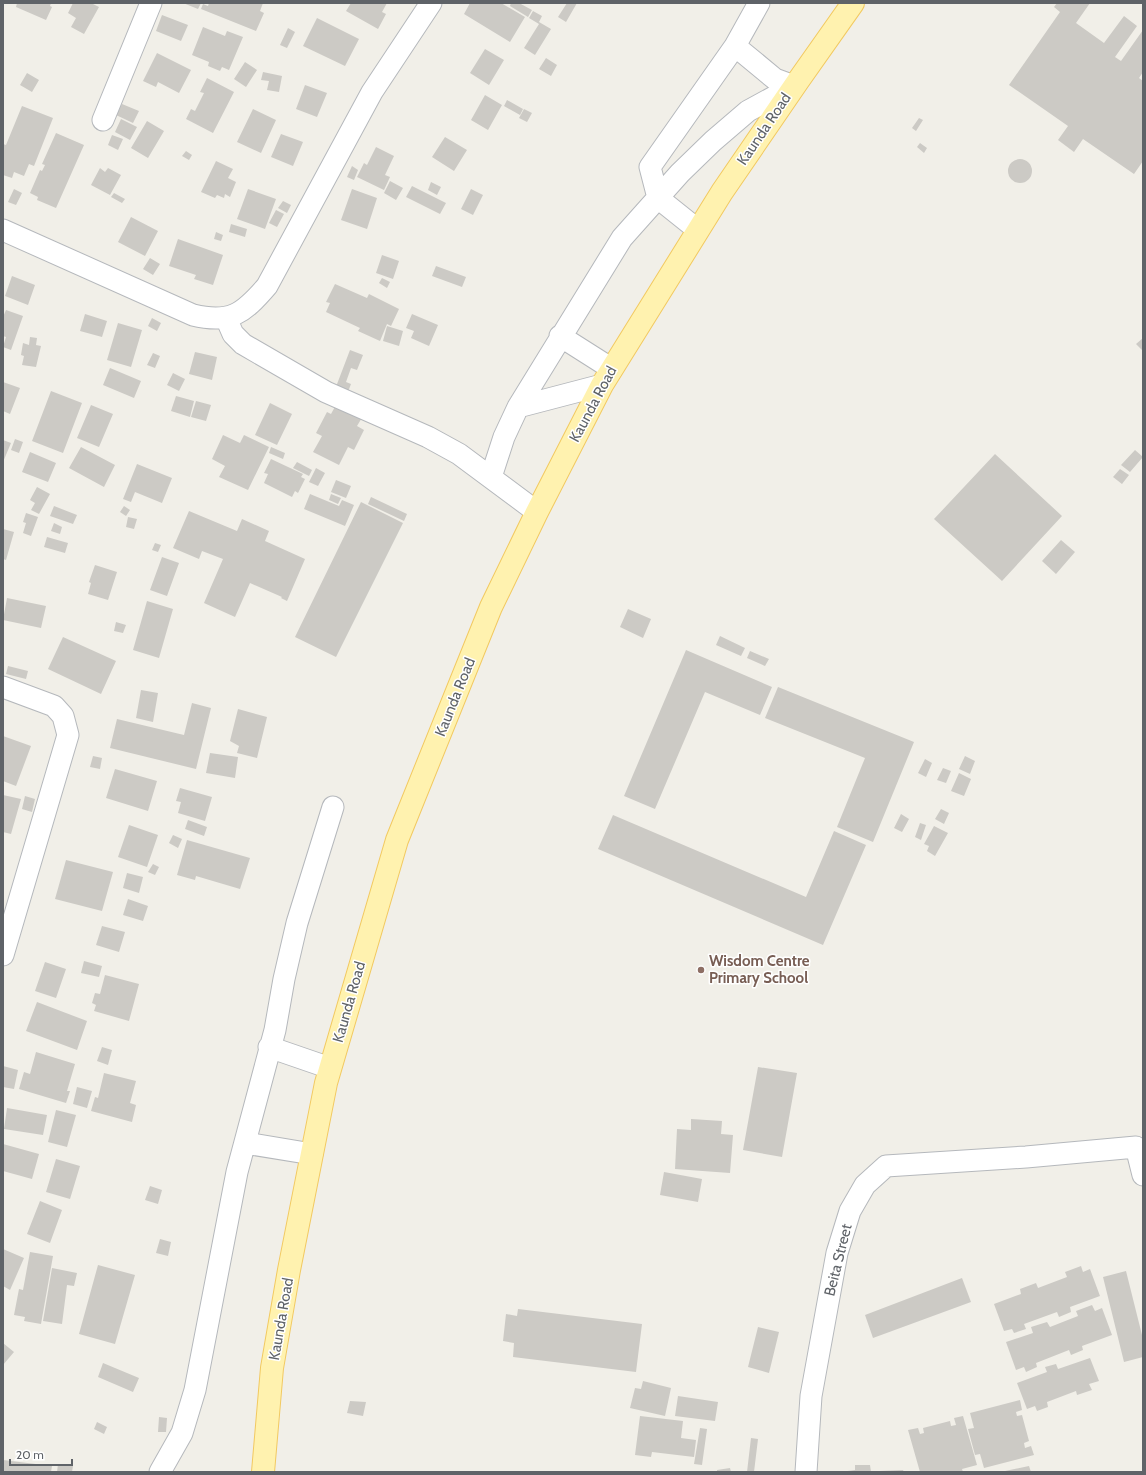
<svg xmlns="http://www.w3.org/2000/svg" width="1146" height="1475" font-family="Cabin,sans-serif">
<style>
.building{fill:#cccac5}
.lines{fill:none;stroke-linecap:round;stroke-linejoin:round}
.minor-casing{stroke:#b5b8bc;stroke-width:23}
.major-casing{stroke:#f2c960;stroke-width:24}
.minor{stroke:#fff;stroke-width:21}
.major{stroke:#fff2af;stroke-width:22}
.education-dot{fill:#8d6e63;stroke:#fff;stroke-width:1.5}
.labels{text-anchor:middle;stroke-width:3;stroke-linejoin:round;paint-order:stroke}
.street-label{font-size:15px;fill:#5f6368;stroke:#fff}
.education-label{font-size:15px;font-weight:bold;fill:#785e54;stroke:#fff;text-anchor:start}
</style>
<rect width="100%" height="100%" fill="#f1efe8"/>
<path class="building" d="M17,3H51L50,6L52,7L46,20L16,7Z
M73,3H91L99,7L84,34L71,27L76,18L68,13Z
M183,3H201L198,9Z
M209,3H263L260,11L264,13L256,31L201,9L203,4L208,6Z
M351,3H387L382,12L386,14L378,29L346,11Z
M470,3H501L525,17L510,42L464,14Z
M511,3H519L532,10L528,17L510,6Z
M567,3H577L566,22L558,17Z
M1057,3H1090L1076,23L1104,43L1124,16L1137,26L1115,57L1121,61L1143,30V72L1139,78L1143,81V161L1134,174L1083,139L1074,152L1058,140L1068,126L1009,85L1060,12L1054,7Z
M533,11L542,16L539,22L551,29L535,55L524,48L539,24L529,18Z
M162,15L188,25L181,41L156,31Z
M317,18L359,39L345,66L303,46Z
M203,27L225,36L227,31L243,37L229,70L222,67L220,71L208,66L209,62L192,55Z
M288,28L295,32L287,48L280,45Z
M485,49L504,60L489,85L470,73Z
M157,53L191,70L179,93L158,82L156,87L143,81Z
M546,58L557,65L551,76L539,69Z
M245,62L257,70L246,87L234,79Z
M263,72L282,76L279,92L267,90L269,81L261,80Z
M27,73L39,80L32,92L20,85Z
M207,78L234,92L213,133L186,119L191,109L195,111L204,93L200,92Z
M305,85L327,93L317,117L296,109Z
M485,95L502,105L488,130L471,120Z
M507,100L523,109L520,115L504,106Z
M122,104L139,111L133,123L116,115Z
M22,106L53,118L34,166L29,164L24,176L14,172L12,178L3,175V144L6,145Z
M253,109L276,120L261,153L237,142Z
M524,109L532,113L527,122L519,118Z
M919,118L923,120L916,131L912,128Z
M121,119L137,127L130,140L115,132Z
M147,121L164,131L148,158L131,148Z
M56,133L84,145L56,208L37,200L38,197L30,193L40,170L42,171L45,165L42,164Z
M281,134L303,142L293,166L271,157Z
M112,135L123,139L118,150L108,145Z
M445,137L467,150L454,171L432,157Z
M920,143L927,148L924,153L917,147Z
M376,147L394,156L385,175L390,177L384,190L357,177L364,163L367,165Z
M186,151L192,155L189,160L182,156Z
M1008 171a12 12 0 1 1 24 0a12 12 0 1 1-24 0Z
M216,161L233,169L228,178L236,182L230,197L225,194L224,198L217,195L215,198L201,192Z
M352,166L358,170L354,180L347,177Z
M100,168L105,172L108,168L121,175L110,195L91,185Z
M390,181L403,188L396,200L384,193Z
M431,182L441,187L437,195L428,190Z
M412,186L446,203L440,214L406,197Z
M14,189L22,193L16,205L8,202Z
M248,189L276,199L265,229L237,219Z
M352,189L377,198L367,229L341,220Z
M471,189L483,195L473,215L461,209Z
M114,193L125,199L122,203L111,197Z
M283,201L291,205L287,213L278,208Z
M276,210L284,214L277,227L269,223Z
M131,217L158,231L145,256L118,242Z
M231,224L247,229L245,237L229,232Z
M216,232L223,235L221,241L214,239Z
M178,239L223,255L213,285L194,279L196,275L169,266Z
M382,255L399,261L393,279L376,273Z
M150,258L160,264L153,275L143,269Z
M436,266L466,277L462,287L432,276Z
M12,276L35,285L28,305L5,296Z
M382,278L390,282L387,288L379,283Z
M335,284L367,298L369,294L399,309L391,326L387,324L380,341L358,331L360,328L326,312L330,303L326,302Z
M6,310L23,316L11,350L3,347L6,337L3,336V317Z
M85,314L107,321L102,337L80,331Z
M412,314L438,325L429,346L411,338L414,331L406,328Z
M152,318L161,323L157,331L148,326Z
M118,323L142,330L131,367L107,360Z
M387,326L403,331L399,346L383,341Z
M30,337L37,338L36,345L41,346L36,367L22,365L24,356L21,355L23,343L29,345Z
M1143,338V351L1136,344Z
M350,350L363,355L357,370L351,368L346,382L351,384L346,397L334,392Z
M195,352L217,357L212,380L189,374Z
M153,353L160,356L155,368L147,365Z
M110,368L141,381L134,398L103,385Z
M173,373L185,379L179,391L167,385Z
M3,382L20,388L10,414L3,411Z
M51,391L82,403L63,453L32,441Z
M176,396L194,401L190,417L171,411Z
M196,401L211,405L206,421L191,417Z
M270,403L292,414L277,445L255,435Z
M337,403L363,416L357,426L364,430L354,450L348,447L339,465L313,452L322,436L316,433L327,412L331,414Z
M91,405L113,414L99,447L77,438Z
M223,435L240,443L244,435L269,447L248,490L219,477L225,466L212,459Z
M15,439L23,442L19,453L11,450Z
M3,440L11,443L3,462Z
M81,447L115,465L104,487L69,468Z
M271,447L285,453L283,459L269,453Z
M1135,450L1143,457L1130,472L1121,465Z
M30,452L56,463L48,482L22,472Z
M995,454L1062,516L1002,581L934,519Z
M271,459L303,474L301,477L305,479L298,493L295,491L292,497L264,483L268,474L264,473Z
M297,462L312,470L309,476L293,468Z
M137,464L172,478L162,503L135,492L131,502L123,499Z
M316,468L325,473L318,486L309,482Z
M1120,469L1129,475L1122,484L1113,477Z
M336,480L351,486L346,498L331,492Z
M37,487L50,494L39,514L31,510L35,503L30,500Z
M310,494L339,506L342,500L354,505L345,526L304,509Z
M331,494L341,498L338,504L329,500Z
M371,497L407,514L404,521L368,504Z
M361,502L403,523L336,657L295,637Z
M54,506L77,515L73,524L50,516Z
M124,506L130,510L126,516L120,512Z
M189,511L237,531L242,519L269,531L265,541L305,559L287,601L281,598L282,597L250,583L235,617L204,603L223,559L202,551L199,559L173,548Z
M26,513L38,517L31,536L23,533L26,523L23,522Z
M128,517L137,519L134,529L126,527Z
M54,523L62,527L60,534L51,531Z
M3,529L14,532L6,560L3,559Z
M47,537L68,543L65,553L44,547Z
M1061,540L1075,552L1056,574L1042,561Z
M155,543L161,545L158,552L152,550Z
M162,557L179,563L167,596L150,590Z
M95,565L117,572L108,600L88,594L91,583L89,582Z
M7,598L46,606L41,628L3,620Z
M147,601L173,609L159,658L133,650Z
M628,609L651,619L643,638L620,627Z
M116,622L126,625L123,633L114,631Z
M720,636L745,648L741,656L716,645Z
M63,637L116,661L101,694L48,669Z
M686,650L772,687L760,715L705,692L655,809L624,796Z
M750,651L769,659L765,666L747,658Z
M8,666L28,671L26,679L6,674Z
M778,687L914,742L873,842L837,827L865,758L765,718Z
M141,690L158,693L153,722L136,718Z
M192,703L211,708L196,769L110,748L117,719L184,735Z
M238,709L267,717L257,758L237,753L239,746L230,741Z
M3,736L31,746L16,786L3,781Z
M210,753L238,757L235,778L206,773Z
M93,756L102,758L100,769L90,767Z
M965,756L975,761L970,774L959,769Z
M925,759L932,763L926,777L918,773Z
M943,768L951,771L946,783L937,780Z
M115,769L157,781L148,811L106,798Z
M959,773L971,779L964,796L951,791Z
M180,788L212,797L205,821L178,813L181,802L176,801Z
M3,795L21,799L11,834L3,832Z
M25,796L35,799L32,812L22,809Z
M941,809L949,813L944,824L935,819Z
M901,814L909,819L902,832L894,828Z
M613,815L806,897L834,831L866,845L823,945L598,849Z
M188,820L207,827L204,836L185,829Z
M920,823L926,825L921,840L915,837Z
M129,825L158,835L147,867L118,857Z
M934,826L948,833L935,856L927,851L929,846L924,844Z
M173,835L182,839L178,848L169,843Z
M187,840L250,858L240,889L196,876L195,880L177,875Z
M66,860L113,872L102,911L55,899Z
M153,864L159,867L155,875L148,872Z
M127,873L143,877L139,893L123,888Z
M128,899L148,906L143,921L123,915Z
M102,926L125,932L119,952L96,945Z
M84,961L102,966L99,977L81,973Z
M45,962L66,969L56,998L35,991Z
M105,975L139,984L129,1021L94,1011L96,1005L92,1003L95,993L100,994Z
M37,1002L87,1021L77,1050L26,1031Z
M102,1047L112,1050L108,1065L97,1061Z
M36,1052L75,1064L67,1091H70L66,1103L19,1089L24,1072L30,1074Z
M3,1066L18,1070L14,1089L3,1087Z
M758,1067L797,1073L782,1157L743,1150Z
M104,1073L136,1081L130,1103L136,1105L132,1122L91,1111L95,1097L98,1098Z
M77,1087L92,1091L87,1108L73,1104Z
M7,1108L47,1115L43,1135L4,1129Z
M56,1110L76,1115L67,1147L48,1142Z
M691,1119L722,1121L721,1134L733,1135L730,1173L675,1169L677,1129L691,1130Z
M3,1144L39,1154L32,1179L3,1171Z
M56,1159L80,1166L70,1199L46,1192Z
M664,1172L702,1179L698,1202L660,1195Z
M150,1186L162,1190L158,1204L145,1200Z
M40,1201L62,1210L50,1243L27,1234Z
M160,1239L171,1242L168,1256L156,1253Z
M3,1249L24,1258L10,1290L3,1286Z
M30,1252L53,1256L41,1324L24,1321L25,1317L14,1315L19,1289L23,1290Z
M98,1265L135,1275L115,1344L79,1334Z
M1081,1266L1083,1272L1090,1269L1100,1296L1070,1307L1071,1312L1059,1317L1057,1312L1024,1324L1026,1329L1014,1333L1012,1329L1004,1331L994,1304L1021,1294L1020,1289L1036,1283L1038,1288L1067,1277L1065,1272Z
M52,1268L77,1273L74,1286L67,1285L62,1324L43,1321Z
M1126,1271L1143,1339V1357L1124,1362L1103,1277Z
M962,1278L971,1302L873,1338L865,1315Z
M1092,1305L1095,1311L1102,1308L1112,1335L1082,1346L1083,1350L1071,1355L1069,1350L1036,1363L1037,1367L1026,1372L1024,1367L1016,1370L1006,1342L1033,1333L1031,1327L1047,1322L1050,1327L1078,1316L1076,1311Z
M518,1309L642,1324L636,1372L513,1357L514,1343L503,1341L506,1314L517,1316Z
M758,1327L779,1332L769,1373L748,1367Z
M3,1343L14,1352L3,1365Z
M1090,1358L1099,1381L1089,1384L1092,1390L1077,1395L1076,1391L1047,1402L1048,1407L1037,1411L1035,1406L1027,1409L1017,1383L1047,1372L1045,1367L1056,1364L1058,1369Z
M103,1363L139,1378L133,1392L98,1377Z
M643,1381L671,1388L665,1416L630,1408L635,1388L641,1389Z
M678,1396L718,1402L715,1421L675,1416Z
M1020,1400L1022,1410L1016,1412L1017,1416L1022,1415L1029,1441L1024,1443L1025,1448L1031,1446L1034,1455L984,1468L980,1454L975,1455L968,1429L974,1428L970,1413Z
M350,1401L366,1402L363,1416L347,1413Z
M640,1416L683,1421L681,1438L696,1440L694,1457L652,1452L651,1457L635,1455Z
M963,1416L977,1465L962,1469L963,1472H920L908,1430L918,1428L920,1434L924,1433L923,1428L950,1421L951,1426L956,1425L954,1418Z
M159,1417L167,1418L166,1432H158Z
M97,1422L107,1427L104,1434L94,1429Z
M700,1428L707,1429L702,1465L694,1464Z
M751,1438L758,1439L754,1472H747Z
M3,1460L52,1466L51,1472H3Z
M58,1464L73,1466L72,1472H57Z
M855,1465H870L871,1472H840L855,1470Z
M1029,1466L1031,1472H1005V1471Z
M730,1468L731,1472H717V1470Z
M903,1470L904,1472H879V1471Z"/>
<g class="lines">
<defs>
<path id="minor" d="M735,46L775,79L794,86
M103,120L151,3
M3,230L193,315C230,324 243,314 267,286L372,92L431,3
M698,230L658,198L650,167L735,46L759,3
M226,318L233,334L243,344L326,392L428,437L459,454L537,512
M560,336L612,369
M518,407L602,385
M491,477L504,437L518,407L622,238L680,173L713,141L748,111L794,86
M3,687L54,706L63,716L68,735L3,955
M269,1047L330,1068
M245,1143L312,1154
M1136,1147L1143,1175
M160,1472L182,1433L195,1390L237,1172L275,1030L284,979L297,923L333,807
M806,1472L811,1396L837,1253L850,1211L865,1185L886,1166L1026,1157L1136,1147"/>
<path id="major" d="M263,1472L272,1368L289,1270L326,1083L397,840L491,607L537,512L602,385L722,192L798,81L853,3"/>
</defs>
<use href="#minor" class="minor-casing"/>
<use href="#major" class="major-casing"/>
<use href="#minor" class="minor"/>
<use href="#major" class="major"/>
</g>
<circle class="education-dot" cx="701" cy="970" r="4"/>
<g class="labels">
<g class="street-label">
<text transform="translate(764 129) rotate(-56)" y="5">Kaunda Road</text>
<text transform="translate(593 404) rotate(-62)" y="5">Kaunda Road</text>
<text transform="translate(455 697) rotate(-68)" y="5">Kaunda Road</text>
<text transform="translate(349 1002) rotate(-74)" y="5">Kaunda Road</text>
<text transform="translate(838 1260) rotate(-76)" y="5">Beita Street</text>
<text transform="translate(281 1319) rotate(-80)" y="5">Kaunda Road</text>
</g>
<g class="education-label">
<text x="709" y="966">Wisdom Centre<tspan x="709" dy="17">Primary School</tspan></text>
</g>
</g>
<rect width="1146" height="1475" fill="none" stroke="#5f6368" stroke-width="8"/>
<path d="M10 1459v6h62v-6" fill="none" stroke="#5f6368" stroke-width="2"/>
<text x="16" y="1459" font-size="12" fill="#5f6368" stroke="#ffffff" stroke-width="3" paint-order="stroke">20 m</text>
</svg>
